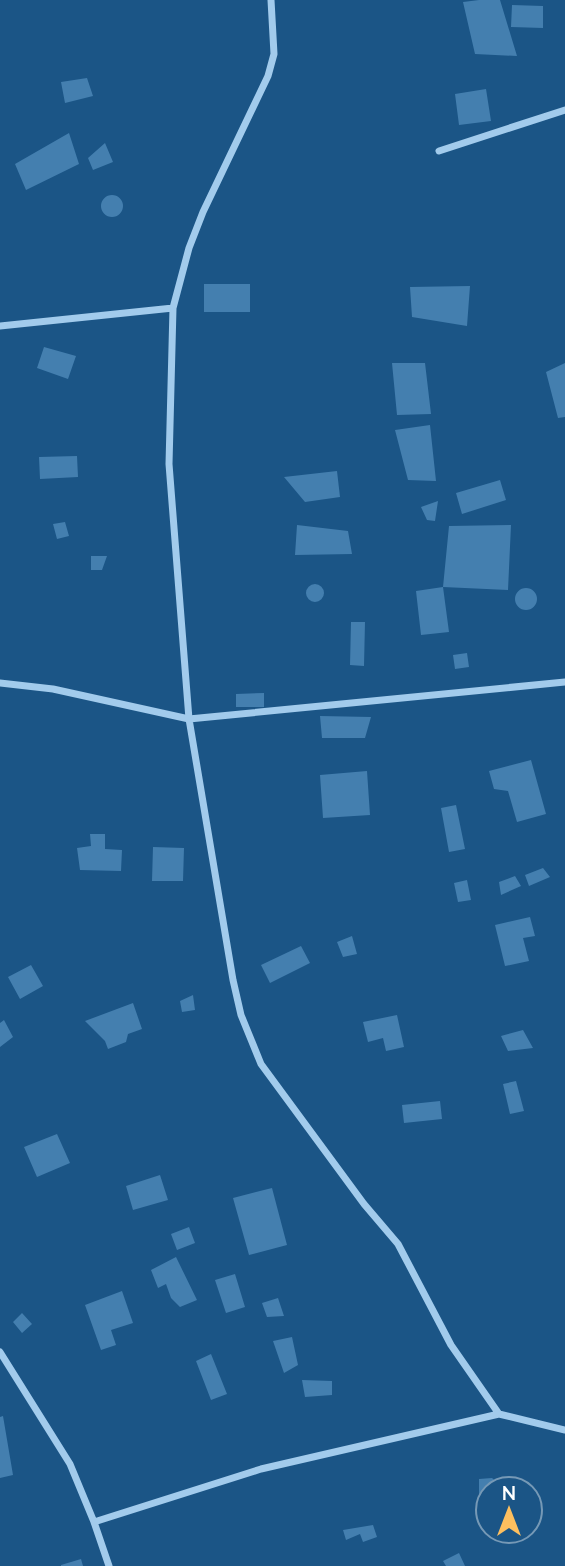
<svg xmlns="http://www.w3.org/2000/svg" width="565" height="1566" font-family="Mulish,sans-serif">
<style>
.building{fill:#447faf}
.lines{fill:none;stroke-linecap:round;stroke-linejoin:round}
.street{stroke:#a2cbec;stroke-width:7}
</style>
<rect width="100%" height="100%" fill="#1b5586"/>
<path class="building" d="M479,0H500L517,56L475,54L463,2Z
M512,5L543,6V28L511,27Z
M87,78L93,96L65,103L61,82Z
M486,89L491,121L459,125L455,94Z
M69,133L79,164L26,190L15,164Z
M105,143L113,162L93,170L88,158Z
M101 206a11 11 0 1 1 22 0a11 11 0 1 1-22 0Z
M204,284H250V312H204Z
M470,286L467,326L412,317L410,287Z
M44,347L76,356L68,379L37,368Z
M392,363H425L431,414L397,415Z
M565,363V417L558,418L546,372Z
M430,425L436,481L408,480L395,430Z
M77,456L78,477L40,479L39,457Z
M337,471L340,497L305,502L284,477Z
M500,480L506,500L462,514L456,493Z
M438,501L435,521L427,520L421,507Z
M65,522L69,536L57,539L53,524Z
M297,525L348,531L352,554L295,555Z
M511,525L508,590L443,587L449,526Z
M91,556H107L102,570H91Z
M306 593a9 9 0 1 1 18 0a9 9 0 1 1-18 0Z
M443,587L449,632L421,635L416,591Z
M515 599a11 11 0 1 1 22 0a11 11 0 1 1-22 0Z
M351,622H365L364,666L350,665Z
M467,653L469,667L455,669L453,655Z
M264,693V707H236V694Z
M320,716L371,717L365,738H322Z
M531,760L546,814L517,822L508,791L494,789L489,771Z
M367,771L370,815L323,818L320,775Z
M456,805L465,849L449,852L441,808Z
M90,834H105V849L122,850L121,871L80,870L77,848L91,846Z
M153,847L184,848L183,881H152Z
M543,868L550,877L529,886L525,875Z
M515,876L521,886L501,895L499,882Z
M467,880L471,900L458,902L454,883Z
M530,917L535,936L523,938L529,961L505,966L495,925Z
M352,936L357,954L343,957L337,942Z
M301,946L310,963L270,983L261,965Z
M31,965L43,986L20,999L8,977Z
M193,995L195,1010L182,1012L180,1001Z
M133,1003L142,1029L128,1034L126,1042L108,1049L105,1041L85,1021Z
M397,1015L404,1047L386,1051L383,1038L368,1042L363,1022Z
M4,1020L13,1037L0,1047V1023Z
M523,1030L533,1048L508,1051L501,1036Z
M516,1081L524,1111L510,1114L503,1084Z
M440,1101L442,1119L404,1123L402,1105Z
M57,1134L70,1163L37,1177L24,1147Z
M160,1175L168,1200L133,1210L126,1186Z
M272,1188L287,1245L249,1255L233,1198Z
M189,1227L195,1243L177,1250L171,1234Z
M176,1257L197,1300L180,1307L171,1298L166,1284L158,1288L151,1270Z
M235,1274L245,1307L226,1313L215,1280Z
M122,1291L133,1323L111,1330L116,1345L101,1350L85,1305Z
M278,1298L284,1316L267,1317L262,1303Z
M22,1313L32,1324L22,1333L13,1322Z
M292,1337L298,1365L284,1373L273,1341Z
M211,1354L227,1394L211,1400L196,1361Z
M302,1380L332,1381V1395L305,1397Z
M3,1416L13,1475L0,1478V1417Z
M492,1478L504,1489H488V1494L479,1496V1479Z
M373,1525L377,1537L363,1542L360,1534L346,1540L343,1530Z
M459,1553L465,1566H446L443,1561Z
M81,1559L83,1566H61V1565Z"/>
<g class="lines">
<path class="street" d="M271,0L274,54L268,76L203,212L189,248L173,308L169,464L189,719L233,980L241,1015L261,1064L364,1204L398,1244L451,1345L499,1414L565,1430
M439,151L565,110
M0,326L173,308
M0,683L53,689L189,719L565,682
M0,1352L70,1464L94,1522L109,1566
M94,1522L261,1469L499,1414"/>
</g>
<g transform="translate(509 1510)"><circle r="33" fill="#1b5586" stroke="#7699b6" stroke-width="2"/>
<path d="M0-5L12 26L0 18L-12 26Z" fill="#fdbf5f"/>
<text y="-10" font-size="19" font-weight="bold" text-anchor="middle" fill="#ffffff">N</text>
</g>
</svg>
